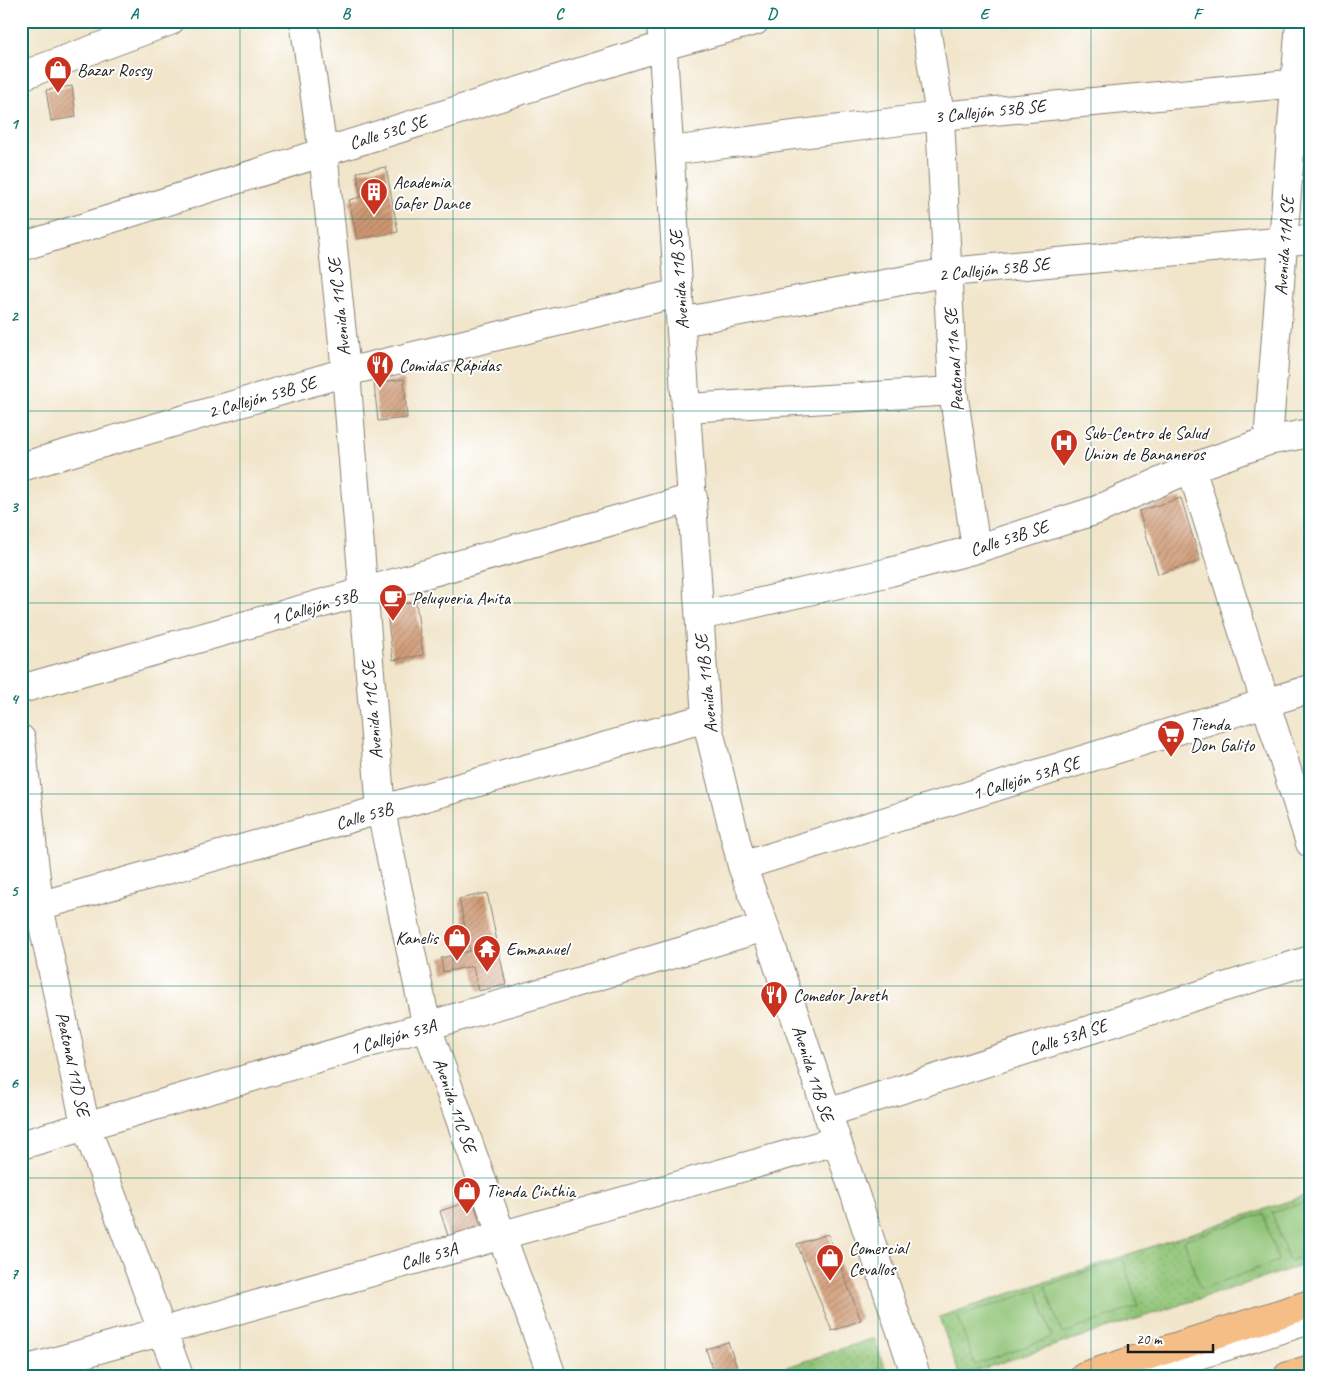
<svg xmlns="http://www.w3.org/2000/svg" width="1331" height="1397" font-family="Caveat,sans-serif">
<style>
.park{fill:url(#park-dots);stroke:#557048}
.garden{fill:#8ec375;stroke:#557048}
.building{fill:url(#building-hatch)}
.lines{fill:none;stroke-linecap:round;stroke-linejoin:round}
.minor-casing{stroke:#868073;stroke-width:30}
.major-casing{stroke:#868073;stroke-width:30}
.minor{stroke:#fff;stroke-width:28}
.major{stroke:#f6be87;stroke-width:28}
.grid{fill:none;stroke:#0f766e;stroke-width:1;stroke-opacity:0.55}
.labels{text-anchor:middle;stroke-width:4;stroke-linejoin:round;paint-order:stroke}
.poi-label{font-size:18px;fill:#1c1c1c;stroke:#fff;text-anchor:start}
.street-label{font-size:18px;fill:#1c1c1c;stroke:#fff}
.neatline{fill:none;stroke:#0f766e;stroke-width:2}
.grid-label{font-size:16px;text-anchor:middle;font-weight:bold;fill:#0f766e}
</style>
<defs>
<pattern id="park-dots" width="8" height="8" patternUnits="userSpaceOnUse" patternTransform="scale(1.25)"><rect width="8" height="8" fill="#8ec375"/><path d="M2 2h.1M6 6h.1" fill="none" stroke="#7aa765" stroke-width="1.8" stroke-linecap="round"/></pattern>
<pattern id="building-hatch" width="6" height="6" patternUnits="userSpaceOnUse" patternTransform="scale(1.25)"><rect width="6" height="6" fill="#cf9872"/><path d="M-1 1l2-2M0 6l6-6M5 7l2-2" fill="none" stroke="#a77b5d"/></pattern>
</defs>
<rect width="100%" height="100%" fill="#fff"/>
<filter id="ink" filterUnits="userSpaceOnUse"><feTurbulence type="fractalNoise" baseFrequency=".02" numOctaves="2"/><feDisplacementMap in="SourceGraphic" scale="10" xChannelSelector="R" yChannelSelector="G"/><feConvolveMatrix kernelMatrix="1 2 1 2 8 2 1 2 1" color-interpolation-filters="sRGB"/></filter>
<filter id="wash" filterUnits="userSpaceOnUse"><feTurbulence type="fractalNoise" baseFrequency=".0096" numOctaves="4" result="noise"/><feDisplacementMap in="SourceGraphic" scale="20" xChannelSelector="R" yChannelSelector="G"/><feGaussianBlur stdDeviation="1.12" result="paint"/><feColorMatrix in="noise" values="0 0 0 0 0 0 0 0 0 0 0 0 0 0 0 0 0 1.4 0 .05"/><feComposite in="paint" operator="in"/></filter>
<g filter="url(#wash)">
<rect width="100%" height="100%" fill="#f1e5ca"/>
<path class="park" d="M1310,1194V1263L960,1376L939,1317Z
M874,1338L888,1376H760Z"/>
<path class="garden" d="M1310,1200V1254L1289,1261L1272,1213Z
M1263,1214L1278,1261L1201,1289L1184,1240Z
M1123,1259L1138,1306L1062,1334L1045,1286Z
M1037,1290L1052,1337L975,1365L958,1317Z"/>
<g id="blocks">
<path class="building" d="M72,86L76,117L51,121L46,90Z
M386,167L398,232L357,239L349,200L361,197L357,172Z
M404,379L407,418L378,421L374,383Z
M1181,498L1200,561L1158,574L1139,511Z
M416,602L423,655L393,660L386,606Z
M487,893L506,985L478,991L473,966L443,972L441,958L470,951L459,899Z
M473,1200L482,1229L449,1239L440,1211Z
M828,1234L861,1320L832,1331L797,1244Z
M728,1342L739,1373L730,1376H715L706,1349Z"/>
</g>
</g>
<g filter="url(#ink)">
<use href="#blocks" fill-opacity="0" stroke="#868073" stroke-width="1"/>
<g class="lines">
<defs>
<path id="minor" d="M304,21L323,152L346,372L381,811L427,1027L552,1376
M661,21L706,718L742,866L765,927L916,1376
M925,21L940,116L953,391L976,549
M21,76L170,21
M671,151L940,116L1310,82
M21,247L663,46L755,21
M681,322L949,272L1310,239
M687,408L953,391
M1268,441L1300,21
M21,467L346,372L679,293
M1191,468L1310,843
M700,616L890,572L976,549L1097,510L1191,468L1268,441L1310,433
M21,689L693,498
M21,739L39,906L85,1124L179,1376
M742,866L1310,689
M21,911L706,718
M827,1113L1310,960
M21,1145L765,927
M21,1371L836,1141
M1131,1376L1310,1320"/>
<path id="major" d="M1084,1376L1310,1304
M1288,1376L1310,1369"/>
</defs>
<use href="#minor" class="minor-casing"/>
<use href="#major" class="major-casing"/>
<use href="#minor" class="minor"/>
<use href="#major" class="major"/>
</g>
</g>
<path class="grid" d="M240,21V1376M453,21V1376M665,21V1376M878,21V1376M1091,21V1376M21,219H1310M21,411H1310M21,603H1310M21,794H1310M21,986H1310M21,1178H1310"/>
<defs>
<symbol id="shop-pin" viewBox="-11 -11 22 30"><path d="M0 17L-7.5 6A9.5 9.5 0 1 1 7.5 6Z" fill="#c8321e" stroke="#fff"/><path d="M-5-2.5h2.3a2.7 3.5 0 0 1 5.4 0H5L5.5 6h-11ZM-1.5-2.5h3a1.5 2.3 0 0 0-3 0Z" fill="#fff"/></symbol>
<symbol id="building-pin" viewBox="-11 -11 22 30"><path d="M0 17L-7.5 6A9.5 9.5 0 1 1 7.5 6Z" fill="#c8321e" stroke="#fff"/><path d="M-4-6H4V6H1V3H-1V6H-4ZM-2.5-4.3h1.7v1.8h-1.7ZM.8-4.3h1.7v1.8H.8ZM-2.5-1h1.7V.8h-1.7ZM.8-1h1.7V.8H.8Z" fill="#fff"/></symbol>
<symbol id="restaurant-pin" viewBox="-11 -11 22 30"><path d="M0 17L-7.5 6A9.5 9.5 0 1 1 7.5 6Z" fill="#c8321e" stroke="#fff"/><path d="M-5-6h1v4h1v-4h1v4h1v-4h1v5L-1.5 .5V6h-2V.5L-5-1ZM5-6V6H3V1.5H1.5Q1.5-4 5-6Z" fill="#fff"/></symbol>
<symbol id="hospital-pin" viewBox="-11 -11 22 30"><path d="M0 17L-7.5 6A9.5 9.5 0 1 1 7.5 6Z" fill="#c8321e" stroke="#fff"/><path d="M-5-5h3v3.5h4V-5h3V5h-3V1.5h-4V5h-3Z" fill="#fff"/></symbol>
<symbol id="cafe-pin" viewBox="-11 -11 22 30"><path d="M0 17L-7.5 6A9.5 9.5 0 1 1 7.5 6Z" fill="#c8321e" stroke="#fff"/><path d="M-5.5-4.5H6V0H3Q3 3.5 0 3.5H-2.5Q-5.5 3.5-5.5 0ZM3-3.2v2h1.7v-2ZM-6 4.5H4V6H-6Z" fill="#fff"/></symbol>
<symbol id="supermarket-pin" viewBox="-11 -11 22 30"><path d="M0 17L-7.5 6A9.5 9.5 0 1 1 7.5 6Z" fill="#c8321e" stroke="#fff"/><path d="M-6-5.5h2.5l.6 2H6L4.5 2H-2.5L-4.4-4H-6ZM-1.5 3.2a1.3 1.3 0 1 0 .1 0ZM3 3.2a1.3 1.3 0 1 0 .1 0Z" fill="#fff"/></symbol>
<symbol id="temple-pin" viewBox="-11 -11 22 30"><path d="M0 17L-7.5 6A9.5 9.5 0 1 1 7.5 6Z" fill="#c8321e" stroke="#fff"/><path d="M0-6L5-2H3V0L6.5 2.5H4V6H1.5V3h-3V6H-4V2.5H-6.5L-3 0V-2H-5Z" fill="#fff"/></symbol>
</defs>
<g fill-rule="evenodd">
<use href="#shop-pin" x="42" y="54" width="32" height="43"/>
<use href="#building-pin" x="358" y="176" width="32" height="43"/>
<use href="#restaurant-pin" x="364" y="349" width="32" height="43"/>
<use href="#hospital-pin" x="1048" y="427" width="32" height="43"/>
<use href="#cafe-pin" x="377" y="582" width="32" height="43"/>
<use href="#supermarket-pin" x="1155" y="718" width="32" height="43"/>
<use href="#shop-pin" x="441" y="922" width="32" height="43"/>
<use href="#temple-pin" x="471" y="933" width="32" height="43"/>
<use href="#restaurant-pin" x="758" y="979" width="32" height="43"/>
<use href="#shop-pin" x="451" y="1175" width="32" height="43"/>
<use href="#shop-pin" x="814" y="1242" width="32" height="43"/>
</g>
<g class="labels">
<g class="poi-label">
<text x="77" y="76">Bazar Rossy</text>
<text x="393" y="188">Academia<tspan x="393" dy="21">Gafer Dance</tspan></text>
<text x="399" y="371">Comidas Rápidas</text>
<text x="1083" y="439">Sub-Centro de Salud<tspan x="1083" dy="21">Union de Bananeros</tspan></text>
<text x="412" y="604">Peluqueria Anita</text>
<text x="1190" y="730">Tienda<tspan x="1190" dy="21">Don Galito</tspan></text>
<text x="438" y="944" text-anchor="end">Kanelis</text>
<text x="506" y="955">Emmanuel</text>
<text x="793" y="1001">Comedor Jareth</text>
<text x="486" y="1197">Tienda Cinthia</text>
<text x="849" y="1254">Comercial<tspan x="849" dy="21">Cevallos</tspan></text>
</g>
<g class="street-label">
<text transform="translate(990 111) rotate(-6)" y="6">3 Callejón 53B SE</text>
<text transform="translate(388 132) rotate(-17)" y="6">Calle 53C SE</text>
<text transform="translate(1284 246) rotate(-86)" y="6">Avenida 11A SE</text>
<text transform="translate(994 269) rotate(-6)" y="6">2 Callejón 53B SE</text>
<text transform="translate(679 280) rotate(-94)" y="6">Avenida 11B SE</text>
<text transform="translate(339 307) rotate(-96)" y="6">Avenida 11C SE</text>
<text transform="translate(954 360) rotate(-94)" y="6">Peatonal 11a SE</text>
<text transform="translate(262 397) rotate(-16)" y="6">2 Callejón 53B SE</text>
<text transform="translate(1009 538) rotate(-18)" y="6">Calle 53B SE</text>
<text transform="translate(314 607) rotate(-16)" y="6">1 Callejón 53B</text>
<text transform="translate(706 684) rotate(-96)" y="6">Avenida 11B SE</text>
<text transform="translate(372 710) rotate(-95)" y="6">Avenida 11C SE</text>
<text transform="translate(1026 778) rotate(-17)" y="6">1 Callejón 53A SE</text>
<text transform="translate(364 816) rotate(-16)" y="6">Calle 53B</text>
<text transform="translate(393 1037) rotate(-16)" y="6">1 Callejón 53A</text>
<text transform="translate(1068 1037) rotate(-18)" y="6">Calle 53A SE</text>
<text transform="translate(73 1064) rotate(78)" y="6">Peatonal 11D SE</text>
<text transform="translate(813 1073) rotate(72)" y="6">Avenida 11B SE</text>
<text transform="translate(455 1105) rotate(71)" y="6">Avenida 11C SE</text>
<text transform="translate(429 1256) rotate(-16)" y="6">Calle 53A</text>
</g>
</g>
<rect width="1331" height="1397" fill="none" stroke="#fff" stroke-width="55"/>
<path d="M1128 1344v8h85v-8" fill="none" stroke="#1c1c1c" stroke-width="2.5"/>
<text x="1136" y="1344" font-size="15" fill="#1c1c1c" stroke="#ffffff" stroke-width="4" paint-order="stroke">20 m</text>
<rect x="28" y="28" width="1276" height="1342" class="neatline"/>
<g class="grid-label">
<text x="134" y="19">A</text>
<text x="346" y="19">B</text>
<text x="559" y="19">C</text>
<text x="772" y="19">D</text>
<text x="984" y="19">E</text>
<text x="1197" y="19">F</text>
<text x="14" y="129">1</text>
<text x="14" y="321">2</text>
<text x="14" y="512">3</text>
<text x="14" y="704">4</text>
<text x="14" y="896">5</text>
<text x="14" y="1088">6</text>
<text x="14" y="1279">7</text>
</g>
</svg>
